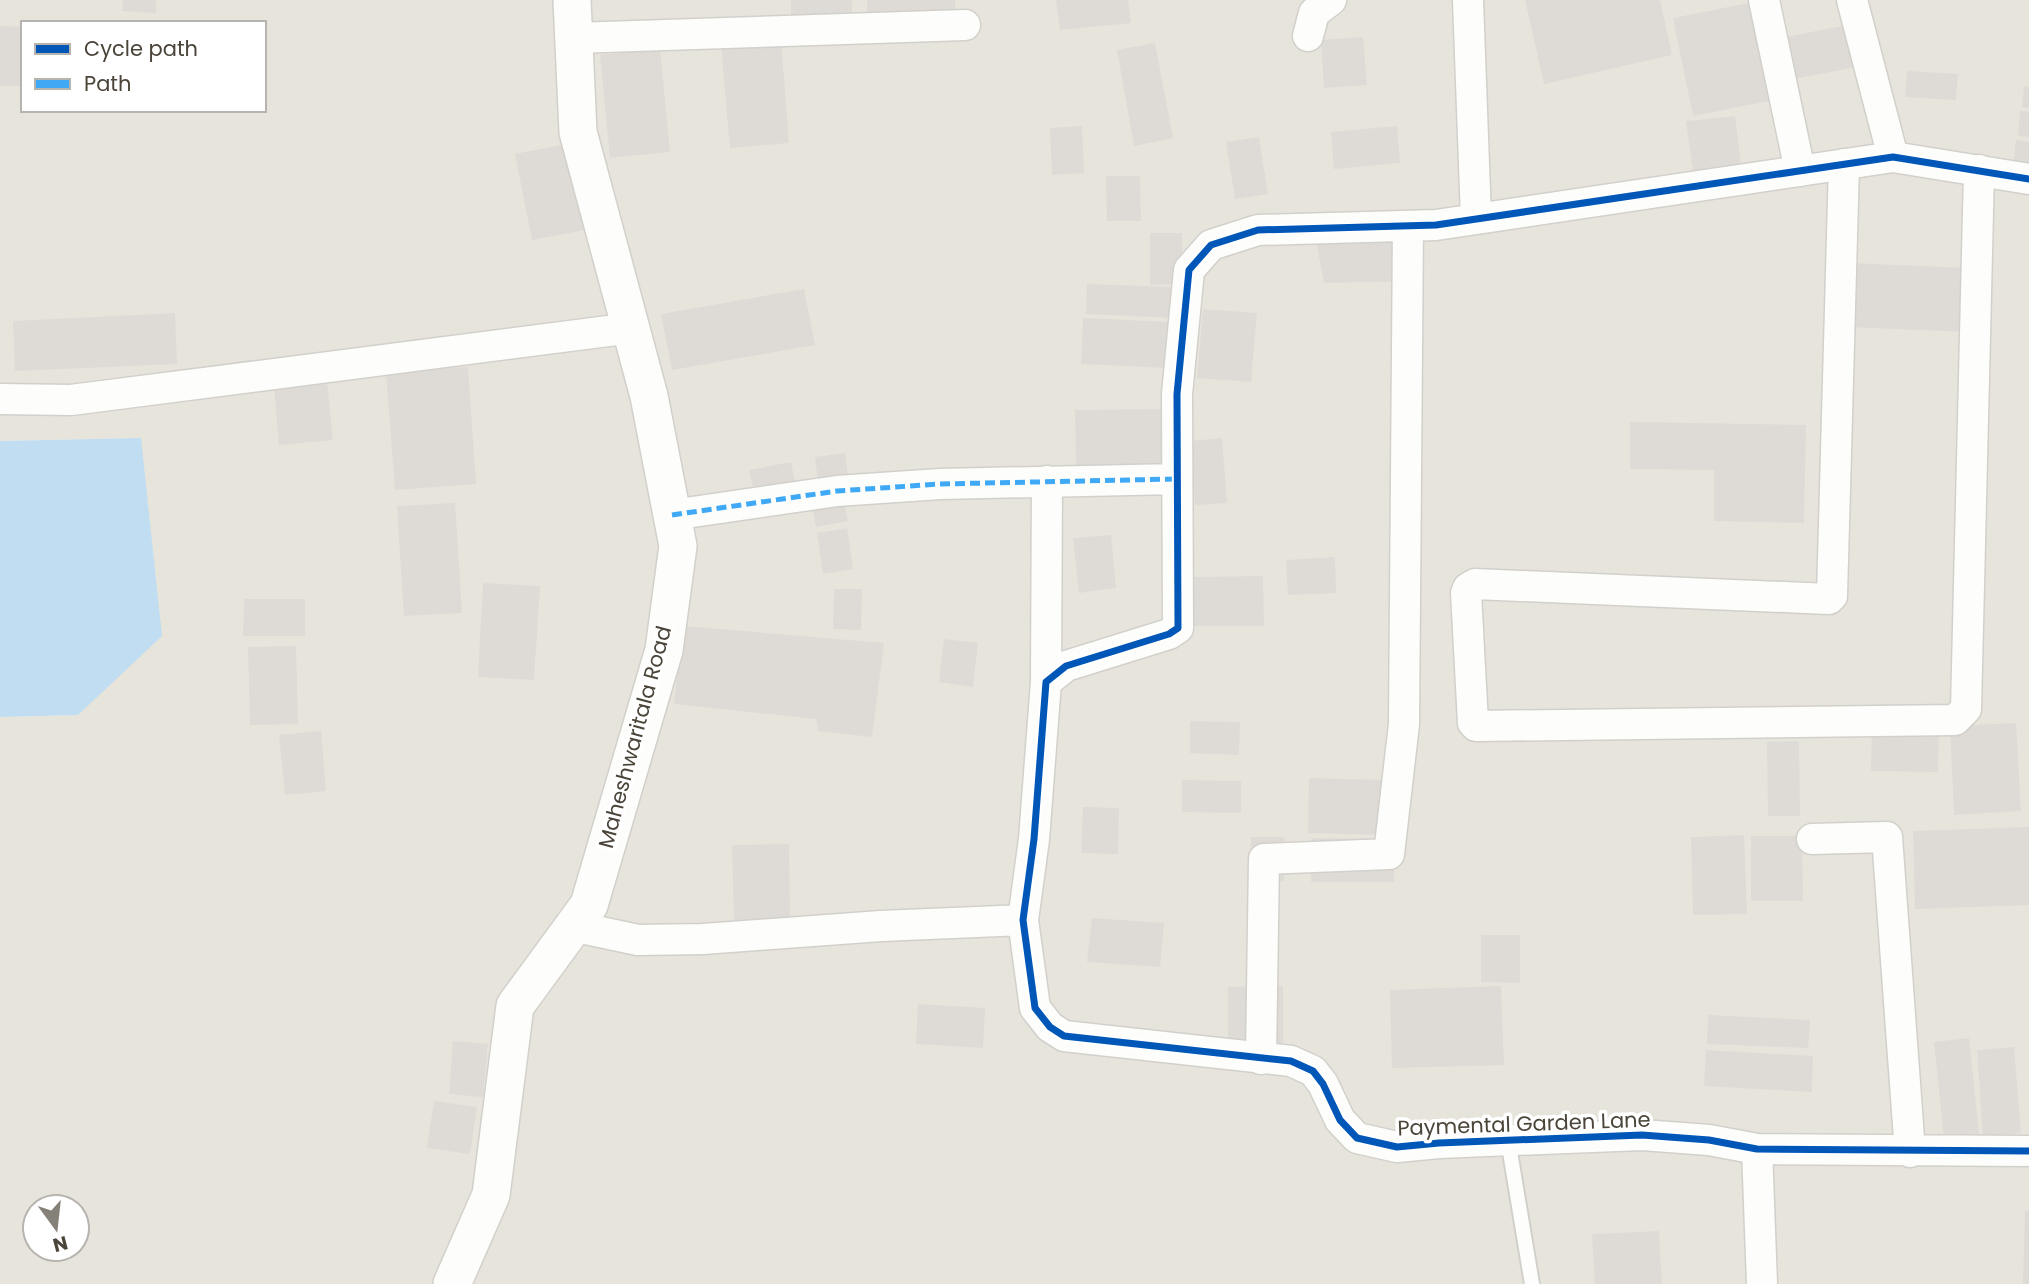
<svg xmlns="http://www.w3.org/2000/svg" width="2029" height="1284" font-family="Poppins,sans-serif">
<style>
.residential{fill:#e7e4dc;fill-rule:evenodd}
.water{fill:#c0ddf1}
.building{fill:#dedbd6}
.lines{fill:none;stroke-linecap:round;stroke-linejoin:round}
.service-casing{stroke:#d2d0cb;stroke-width:18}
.minor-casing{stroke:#d2d0cb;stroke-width:33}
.tertiary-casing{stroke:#d2d0cb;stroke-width:40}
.service{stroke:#fdfdfc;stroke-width:14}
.minor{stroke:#fdfdfc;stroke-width:30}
.tertiary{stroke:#fdfdfc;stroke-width:37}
.quiet{stroke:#3fa9f5;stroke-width:5;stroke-dasharray:10 5;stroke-linecap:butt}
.cycleway-casing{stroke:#fff;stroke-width:11}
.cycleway{stroke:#0057b8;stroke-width:7}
.labels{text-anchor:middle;stroke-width:7;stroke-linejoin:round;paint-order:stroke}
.street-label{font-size:21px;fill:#4b4439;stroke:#fff}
</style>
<rect width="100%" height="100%" fill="#f4f2ee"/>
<path class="residential" d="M0,0H2029V1284H0V717L78,715L141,438L0,441ZM23,23H264V110H23ZM35,1207H77V1249H35Z"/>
<path class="water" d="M141,438L162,636L78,715L0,717V441Z"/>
<path class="building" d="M123,0H156V13L122,11Z
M791,0H852V18L791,19Z
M867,0H955V15H867Z
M1056,0H1128L1131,23L1060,30Z
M1525,0H1660L1672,55L1544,84Z
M1754,2L1774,100L1693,116L1673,18Z
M1857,23L1866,65L1784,81L1776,39Z
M0,26L23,27V86H0Z
M1363,37L1367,85L1324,88L1321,40Z
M781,39L789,143L730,148L721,44Z
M1155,43L1173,138L1134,146L1117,50Z
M660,49L670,152L610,158L600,55Z
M1907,71L1958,74L1956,100L1905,97Z
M2024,86L2029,87V108L2022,107Z
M2020,111L2029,112V137L2018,136Z
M1735,116L1742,173L1694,179L1686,121Z
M1082,126L1084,173L1052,175L1050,128Z
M1397,126L1400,163L1334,169L1331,132Z
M1259,137L1268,194L1235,199L1226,142Z
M2016,140L2029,142V174L2013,172Z
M567,144L584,230L532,240L515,154Z
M1106,176H1140L1141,221H1107Z
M1410,232L1412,281L1324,283L1315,235Z
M1150,233H1182V284L1150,285Z
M1851,263L1969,268L1966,332L1849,327Z
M1087,284L1173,287L1172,318L1086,314Z
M804,289L815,345L672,370L661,314Z
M1203,309L1257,313L1251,382L1197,378Z
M175,313L177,364L15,371L13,321Z
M1083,318L1170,322L1168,368L1081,364Z
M468,367L476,484L395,490L386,373Z
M327,382L333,440L279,445L274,387Z
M1161,409V469L1076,470L1075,410Z
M1630,422L1806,425L1804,523L1714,521V470L1630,469Z
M1222,438L1227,503L1195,505L1190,441Z
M845,453L849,486L819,490L815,457Z
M791,462L796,489L755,497L749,470Z
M843,494L848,521L816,527L811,499Z
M455,503L462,613L404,616L397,506Z
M847,528L853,569L823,574L817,533Z
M1111,535L1116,588L1079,593L1073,538Z
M1335,557L1336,593L1288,595L1286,560Z
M1263,576L1264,626H1194V577Z
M483,583L540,586L534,680L478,677Z
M834,589H862L861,630L833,629Z
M244,599H305V636H243Z
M683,626L884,643L872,737L818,731L816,719L674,704Z
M944,639L978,643L973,687L939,682Z
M296,646L298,724L250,725L248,647Z
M1190,721L1240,722L1239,755L1190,753Z
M2016,723L2021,811L1954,815L1950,726Z
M1872,724L1939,725L1938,772L1871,771Z
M321,731L326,791L285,795L279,735Z
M1799,741L1800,816H1768L1767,742Z
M1309,778L1385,780L1383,835L1308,833Z
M1182,780L1241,781V813L1182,812Z
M1083,807L1119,808L1118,854L1081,853Z
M2029,827V905L1915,909L1913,831Z
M1744,835L1747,914L1693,915L1691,837Z
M1751,836H1802L1803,901H1751Z
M1251,837H1284V881H1250Z
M1312,838L1395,839L1394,882H1311Z
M789,844L790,919L734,920L732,845Z
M1092,918L1164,923L1160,967L1087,962Z
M1481,935H1520V983L1481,982Z
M1283,986V1047H1228V987Z
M1501,986L1504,1065L1392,1068L1390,990Z
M918,1004L985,1008L983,1048L916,1044Z
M1708,1015L1810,1020L1808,1048L1707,1044Z
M1969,1038L1979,1134L1944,1138L1934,1042Z
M453,1041L488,1044L483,1097L449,1094Z
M2014,1047L2021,1133L1983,1136L1977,1050Z
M1706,1050L1813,1056L1812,1092L1704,1086Z
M434,1101L477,1107L470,1154L427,1148Z
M2025,1211H2029V1284H2023Z
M1659,1231L1662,1284H1595L1592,1234Z"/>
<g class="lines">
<defs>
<path id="service" d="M1508,1140L1532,1284"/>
<path id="minor" d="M1468,0L1476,219
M1764,0L1800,171
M1852,0L1893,157
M1308,36L1314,13L1331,0
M574,38L965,25
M1844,164L1832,596L1829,599L1475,584L1468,588L1466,593L1473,723L1476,726L1955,720L1966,709L1979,170
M2029,179L1893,157L1436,225L1258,230L1211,245L1189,270L1177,394L1178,628L1169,634L1066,666L1046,682L1034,839L1023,920L1035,1008L1050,1027L1064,1036L1291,1061L1313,1071L1323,1084L1340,1120L1357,1138L1397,1147L1439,1143L1642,1135L1709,1140L1757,1149L2029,1151
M0,399L71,400L632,328
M672,515L837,491L940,484L1176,479
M1046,682L1047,481
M1812,839L1887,837L1910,1152
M572,926L638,940L703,939L881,926L1023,920
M1261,1059L1264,859L1389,854L1404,724L1408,226
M1757,1149L1762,1284"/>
<path id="tertiary" d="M452,1284L491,1195L515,1006L589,905L664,650L678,546L649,396L578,132L572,0"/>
</defs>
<use href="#service" class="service-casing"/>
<use href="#minor" class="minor-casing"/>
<use href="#tertiary" class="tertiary-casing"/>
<use href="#service" class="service"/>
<use href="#minor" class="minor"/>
<use href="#tertiary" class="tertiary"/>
<path class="quiet" d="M672,515L837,491L940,484L1176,479"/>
<defs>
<path id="cycleway" d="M2029,179L1893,157L1436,225L1258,230L1211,245L1189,270L1177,394L1178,628L1169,634L1066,666L1046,682L1034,839L1023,920L1035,1008L1050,1027L1064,1036L1291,1061L1313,1071L1323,1084L1340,1120L1357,1138L1397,1147L1439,1143L1642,1135L1709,1140L1757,1149L2029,1151"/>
</defs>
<use href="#cycleway" class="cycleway-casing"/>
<use href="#cycleway" class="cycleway"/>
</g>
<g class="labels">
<g class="street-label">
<text transform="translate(635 737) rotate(-75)" y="7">Maheshwaritala Road</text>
<text transform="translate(1524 1124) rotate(-2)" y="7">Paymental Garden Lane</text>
</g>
</g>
<rect x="21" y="21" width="245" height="91" fill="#ffffff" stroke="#b7b4b0" stroke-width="2"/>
<rect x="35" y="44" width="35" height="10" fill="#0057b8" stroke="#b7b4b0" stroke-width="2"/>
<text x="84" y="56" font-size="21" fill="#4b4439">Cycle path</text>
<rect x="35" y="79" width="35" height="10" fill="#3fa9f5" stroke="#b7b4b0" stroke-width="2"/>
<text x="84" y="91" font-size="21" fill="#4b4439">Path</text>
<g transform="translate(56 1228) rotate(165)"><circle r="33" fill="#ffffff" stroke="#b7b4b0" stroke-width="2"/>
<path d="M0-5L12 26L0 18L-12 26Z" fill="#868178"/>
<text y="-10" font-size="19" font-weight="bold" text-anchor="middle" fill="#4b4439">N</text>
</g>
</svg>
